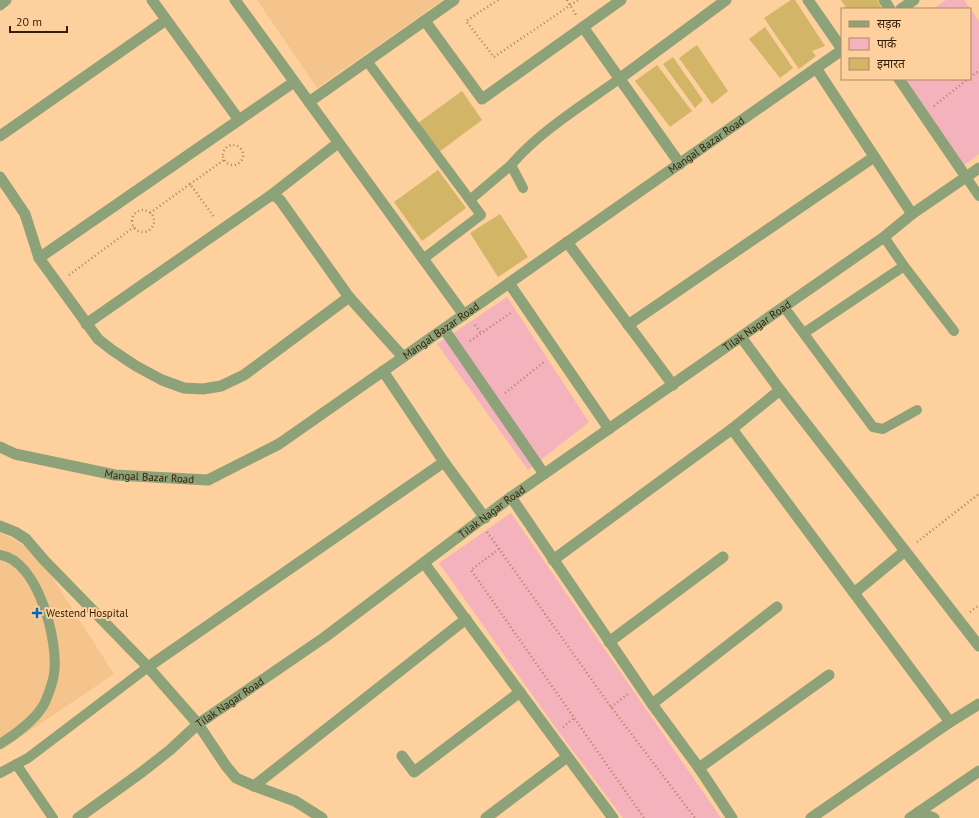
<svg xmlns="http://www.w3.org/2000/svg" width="979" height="818" font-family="'PT Sans','Noto Sans Devanagari',sans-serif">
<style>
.built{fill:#f5c48c}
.green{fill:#f4b3bc}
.building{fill:#d2b566}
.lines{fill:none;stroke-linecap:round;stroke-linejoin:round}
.path{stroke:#a9855d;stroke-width:2.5;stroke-dasharray:1 3;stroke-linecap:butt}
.service{stroke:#8da278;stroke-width:10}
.minor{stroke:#8da278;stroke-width:11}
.tertiary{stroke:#8da278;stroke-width:11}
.poi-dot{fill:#006ab5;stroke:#fed09e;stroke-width:1.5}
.labels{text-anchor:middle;stroke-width:4;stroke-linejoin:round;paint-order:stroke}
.street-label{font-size:11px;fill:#351f04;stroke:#fed09e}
.poi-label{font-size:11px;fill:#351f04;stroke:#fed09e;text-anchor:start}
</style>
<rect width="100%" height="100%" fill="#fed09e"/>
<path class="built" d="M257,0H443L317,88Z
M0,532L36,552L114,674L0,751Z"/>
<path class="green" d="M946,0H964L979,21V154L956,171L895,79H970V9H932Z
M507,297L589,422L528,470L437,344Z
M511,513L721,818H623L553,724L439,563Z"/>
<path class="building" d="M791,0H795L825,46L812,51L816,56L799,69L764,18Z
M841,0H877L882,8L880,9H847Z
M765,27L793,68L780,78L749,39Z
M697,45L728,91L712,104L679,58Z
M673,57L703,100L695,108L663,64Z
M657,65L692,111L670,127L635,81Z
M462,91L482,120L439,152L418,123Z
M438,170L466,208L422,241L394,202Z
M500,214L528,257L498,277L470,233Z"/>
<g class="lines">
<path class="path" d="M498,0L466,21L494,57L578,0
M567,0L576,15
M970,77L979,71
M934,106L968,79
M223 155a10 10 0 1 1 20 0a10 10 0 1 1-20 0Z
M190,184L224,160
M132 221a11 11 0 1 1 22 0a11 11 0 1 1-22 0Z
M150,213L190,184L214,217
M69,275L134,227
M475,325L481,333
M470,341L512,312
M505,393L545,361
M487,532L611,707L695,818
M917,542L979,494
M499,549L471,570L644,818
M970,612L979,605
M611,707L628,694
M563,727L574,718"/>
<path class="service" d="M367,61L481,215L423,259
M966,177L979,196
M523,188L511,165C540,131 583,105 619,79
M471,199L511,165
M884,237L904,266L954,331
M784,307L873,427L883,429L917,410
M804,333L904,266
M0,555C38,560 59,642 54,674C53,682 47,699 43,706C33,722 16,734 0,744
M16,764L53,818
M0,773L28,758L148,667"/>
<g class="minor">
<path d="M152,0L239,120"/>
<path d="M235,0L309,102"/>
<path d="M454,0L309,102L464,315"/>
<path d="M808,0L842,49"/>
<path d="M884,0L890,9"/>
<path d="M0,5L6,0"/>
<path d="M425,21L482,99L621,0"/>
<path d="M583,27L680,164"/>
<path d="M816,68L912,214"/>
<path d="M619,79L726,0"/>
<path d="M899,79L966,177"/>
<path d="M0,136L166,20"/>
<path d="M0,177L25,214L39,258L98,339L112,350L136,366L162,380L184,388L203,389L221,386L244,375L349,297"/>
<path d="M270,196L338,143"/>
<path d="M567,242L673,385"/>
<path d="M39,258L294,82"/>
<path d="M509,283L609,429"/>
<path d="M86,324L270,196H275L280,200L349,297L403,357"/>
<path d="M628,325L874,157"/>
<path d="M444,329L544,474"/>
<path d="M741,337L780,390L979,646"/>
<path d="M383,371L444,462L485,518"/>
<path d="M732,429L950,722"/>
<path d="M511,497L652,704L699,768L732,818"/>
<path d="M0,526L15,532L26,539L44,560L148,667L198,724L226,766L236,778L254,786L295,801L322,818"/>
<path d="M553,560L732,429L780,390"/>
<path d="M424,563L613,818"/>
<path d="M854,593L905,551"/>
<path d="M609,642L723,557"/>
<path d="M148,667L444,462"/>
<path d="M652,704L777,607"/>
<path d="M402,756L414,772L520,692"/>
<path d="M699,768L829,675"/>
<path d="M254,786L466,619"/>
<path d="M919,812L934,818"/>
<path id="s1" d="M78,818L142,772L170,750L198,724L325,637L511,497L884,237L912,214L979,168"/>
<path d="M486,818L567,757"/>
<path d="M811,818L950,722L979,704"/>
</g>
<g class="tertiary">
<path d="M901,9L914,0"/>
<path id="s2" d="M0,447L15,454L115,475L208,480L279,444L842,50"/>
<path d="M910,818L979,771"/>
</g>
</g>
<path class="poi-dot" d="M35 607h4v4h4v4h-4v4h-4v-4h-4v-4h4z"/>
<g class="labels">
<g class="street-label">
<text dy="4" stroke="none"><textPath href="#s2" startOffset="813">Mangal Bazar Road</textPath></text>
<text dy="4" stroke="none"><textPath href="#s1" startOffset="839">Tilak Nagar Road</textPath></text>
<text dy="4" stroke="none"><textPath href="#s2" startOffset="489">Mangal Bazar Road</textPath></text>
<text dy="4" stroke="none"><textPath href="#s2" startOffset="153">Mangal Bazar Road</textPath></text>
<text dy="4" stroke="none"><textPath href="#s1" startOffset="515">Tilak Nagar Road</textPath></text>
<text dy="4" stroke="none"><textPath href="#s1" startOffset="191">Tilak Nagar Road</textPath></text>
</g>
<g class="poi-label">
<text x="46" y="617">Westend Hospital</text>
</g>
</g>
<rect x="841" y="8" width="130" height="72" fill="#fed09e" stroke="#ae8960"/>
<rect x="849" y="21" width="20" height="6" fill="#8da278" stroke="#ae8960"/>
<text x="877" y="28" font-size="12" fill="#351f04">सड़क</text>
<rect x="849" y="38" width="20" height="12" fill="#f4b3bc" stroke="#ae8960"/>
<text x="877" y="48" font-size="12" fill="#351f04">पार्क</text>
<rect x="849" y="58" width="20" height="12" fill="#d2b566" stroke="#ae8960"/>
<text x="877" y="68" font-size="12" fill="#351f04">इमारत</text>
<path d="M10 26v6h57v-6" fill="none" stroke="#351f04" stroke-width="2"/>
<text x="16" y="26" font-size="12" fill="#351f04" stroke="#fed09e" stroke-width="3" paint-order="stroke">20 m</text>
</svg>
